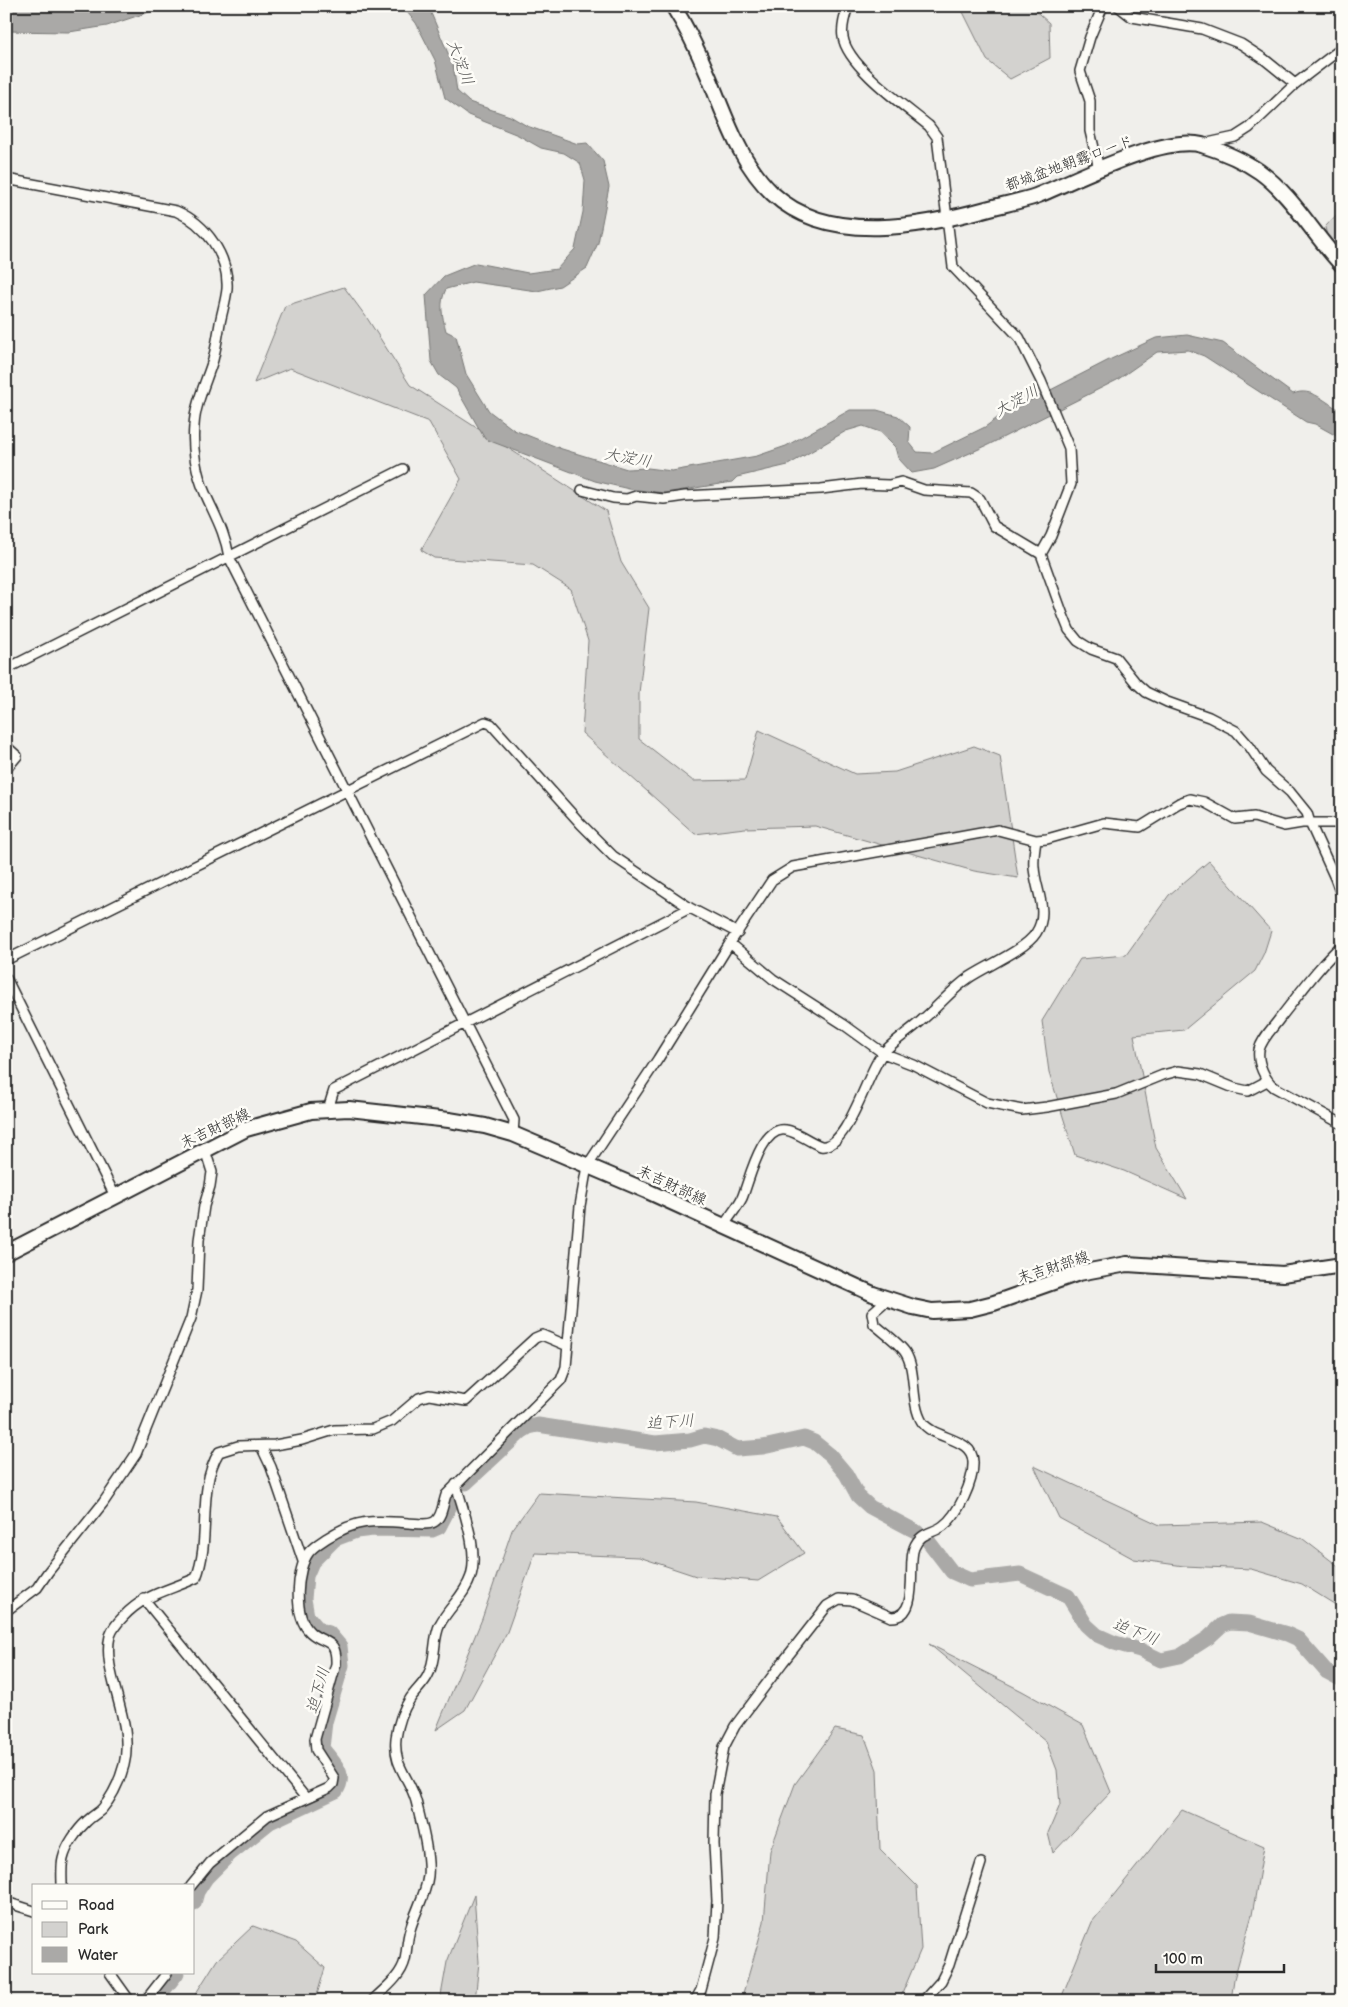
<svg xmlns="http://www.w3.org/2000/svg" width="1348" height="2007" font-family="'Balsamiq Sans','Klee One',sans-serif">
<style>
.green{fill:#d3d2cf;stroke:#7f7e7d}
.water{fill:#aaa9a7;stroke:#777775}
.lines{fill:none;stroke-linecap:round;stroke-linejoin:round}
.river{stroke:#aaa9a7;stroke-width:15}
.street-casing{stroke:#2b2b2b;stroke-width:12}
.secondary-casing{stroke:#2b2b2b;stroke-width:18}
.street{stroke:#fdfcf7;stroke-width:9}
.secondary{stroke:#fdfcf7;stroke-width:14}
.labels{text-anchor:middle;stroke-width:5;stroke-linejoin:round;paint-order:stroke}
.street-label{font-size:15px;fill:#2b2b2b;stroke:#fdfcf7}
.water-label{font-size:16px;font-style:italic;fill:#575756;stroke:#fdfcf7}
</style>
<rect width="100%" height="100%" fill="#f0efeb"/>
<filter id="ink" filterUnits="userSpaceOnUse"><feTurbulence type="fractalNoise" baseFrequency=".02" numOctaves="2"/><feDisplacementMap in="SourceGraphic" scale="10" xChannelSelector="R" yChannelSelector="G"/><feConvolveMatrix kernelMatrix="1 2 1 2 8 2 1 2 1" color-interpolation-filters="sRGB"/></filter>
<g filter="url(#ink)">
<path class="green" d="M960,6H1030L1049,23L1050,58L1010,79L987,60Z
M1342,209V259L1328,240L1325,227Z
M344,287L367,318L410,385L606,511L621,562L649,608L639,693V739L693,781L745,780L759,730L855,774L895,772L974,746L1000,756L1018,878L974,871L815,826L745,828L695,834L582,733L588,641L571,589L533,565L434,558L421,550L461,479L429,422L290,368L254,383L285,306Z
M1209,861L1271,931L1264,953L1255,971L1184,1030L1134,1035L1156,1148L1187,1199L1124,1171L1075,1155L1049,1072L1042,1021L1080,959L1126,955L1169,895Z
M1034,1466L1160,1525L1262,1522L1303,1539L1342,1569V1609L1302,1584L1251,1569L1184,1566L1134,1559L1059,1518Z
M539,1493L696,1502L777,1517L804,1553L758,1581L696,1576L639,1557L535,1553L507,1632L465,1710L436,1730L482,1619L512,1530Z
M929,1644L1022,1691L1083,1725L1111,1792L1053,1853L1048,1833L1060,1805L1057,1770L1046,1741Z
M835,1729L864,1735L877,1770L880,1849L917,1886L921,1949L899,2001H741L764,1922L770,1851L795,1784Z
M1182,1810L1264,1846L1252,1915L1234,1979L1231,2001H1060L1092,1922Z
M474,1895L479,1962L475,2001H440L447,1962Z
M253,1926L296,1942L325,1968L315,2001H191L217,1960Z"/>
<path class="water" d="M88,6H167L107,26L69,32L6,31V7L63,10Z
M393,6H428L453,65L457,91L469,102L510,116L527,126L578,144L587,143L603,161L609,187L598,243L587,268L560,286L537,291L473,282L446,289C439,303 442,315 446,331L456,336L466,374L489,411L514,430L562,449L627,469L648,468L672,471L757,456L786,446L850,410H877L898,416L910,427L909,442L917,452L932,453L985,427L1000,416L1109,360L1156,338L1187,335L1223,343L1293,394C1312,386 1325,403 1342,411V439L1315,424L1306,422L1204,356L1188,350L1157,352L1117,380L988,445L934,469L912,473L898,458L895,447L880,432L863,426L846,431L788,465L737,477L732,482L665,493L629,489L595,481L485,439L456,388L439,375L431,361L426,295L444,276L476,263L528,273L557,269L575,249L583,212L585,180L580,163L564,153L541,148L518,135L468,115L445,98L435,60L416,23L407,12Z"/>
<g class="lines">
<path class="river" d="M466,1483L521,1432L529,1427L538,1425L655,1443L690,1440L704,1436L718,1439L737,1449L763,1447L804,1438L814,1442L830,1455L846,1474L858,1496L870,1507L917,1532
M929,1542L952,1572L970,1580L1020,1574L1068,1596L1086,1625L1097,1635L1115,1643L1140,1650L1161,1660L1180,1656L1208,1638L1222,1625L1229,1622L1249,1623L1287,1634L1298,1639L1327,1672L1342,1680
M194,1903L197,1892L206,1878L230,1854L270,1822L336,1791C348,1773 333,1763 322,1748L325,1722L342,1665L340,1646L329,1633L319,1630L307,1616L304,1599L306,1576L312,1562L335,1539L356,1531L373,1529L432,1530L439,1527L454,1498
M155,2001L177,1973"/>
<defs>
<path id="street" d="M848,6C845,15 841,28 843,37C847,66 906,107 929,126L937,137L953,267L1019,337L1041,381L1069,448L1071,484L1051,536L1041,554
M1118,6L1132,17L1202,29L1241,44L1264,59L1295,84
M1203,144L1235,137L1249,128L1295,84L1342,48
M1099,169L1090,131V101L1080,71L1090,37L1103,6
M6,179L176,211C206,224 229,256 227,289C226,300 222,312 220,323C218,335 216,348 213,360C206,382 195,404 194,426C192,448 196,473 205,493C215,516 225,532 229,557L514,1120L513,1134
M582,490L613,498L627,499L636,496L664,499L685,496L821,489L862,484L889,485L901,482L924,490L971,493L980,499L994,526L1041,554L1063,615L1069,630L1078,641L1091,649L1116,658L1136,683L1146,692L1167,702L1209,717L1236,731L1250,747L1266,771L1290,792L1307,813L1310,823L1335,878L1342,897
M6,669L403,469
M6,746L17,756L6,769
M730,943L773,979L843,1024L883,1053L914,1065L987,1103L1022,1110L1047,1107L1116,1094L1163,1075L1178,1071L1200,1074L1234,1088L1248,1091L1267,1081
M1342,945C1318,967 1300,993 1280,1018C1273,1028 1262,1038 1259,1050C1257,1063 1265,1080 1274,1087L1342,1124
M6,960L485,722L491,724L581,824L613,856L690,908L738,933
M6,978L115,1196
M328,1109L334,1090L690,908
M723,1227C729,1217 737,1208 742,1198C749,1182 761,1125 786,1130C798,1132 809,1142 821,1146C848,1150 868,1068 884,1052C895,1040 910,1031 922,1020C939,1006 952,989 970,977C988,965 1025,950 1036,933C1050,912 1035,889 1034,867C1033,858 1035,849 1036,840
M261,1446L271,1467L303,1561
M144,1599L305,1797
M6,1611L37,1588L48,1572L103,1503L136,1454L191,1318L197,1290L199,1240L204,1206L210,1186L212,1172L205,1150
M62,1886C62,1877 61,1867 63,1859C66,1846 77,1830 87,1821C92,1816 98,1813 102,1809C112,1797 120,1780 124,1765C135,1722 101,1673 110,1636C112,1630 118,1622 123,1617C144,1594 168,1591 196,1578C212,1538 196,1490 219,1452L238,1446L275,1445L302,1440L334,1430L373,1429L392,1421L419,1398L429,1395L466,1401L535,1338L542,1335L568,1346
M191,1886L210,1863L267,1816L329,1788L333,1784L334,1778L316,1750L315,1739L336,1664C337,1637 324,1645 310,1632C293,1616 296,1569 309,1552C314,1546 321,1542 327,1538C357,1519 374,1520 408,1523C415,1523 427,1526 434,1522C442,1518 443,1503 446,1495L561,1380L566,1367L580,1206L587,1166L658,1059L730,943L772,880L793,867L998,830L1036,840L1047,839L1104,823L1140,827L1179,803L1190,799L1204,802L1235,819L1254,817L1284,826L1302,823H1342
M6,1902L34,1911
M110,1973L130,2001
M145,2001L167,1973
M372,2001C384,1989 401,1977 405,1960C407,1950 407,1939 410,1930C415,1912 426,1894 428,1876C430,1855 421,1822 416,1801C409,1776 393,1767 396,1738C398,1724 402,1711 410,1699C415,1691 424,1684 428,1675C437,1659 432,1640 440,1624C449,1607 465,1595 471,1576C479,1550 463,1511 456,1484
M695,2001L701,1990L715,1938L717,1901L714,1844L715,1794L724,1747L735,1726L783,1662L827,1606L839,1599L852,1600L891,1617C921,1618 907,1563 914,1548C920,1532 932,1534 943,1526C958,1515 974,1481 973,1462C973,1437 934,1440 922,1422C910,1402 917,1370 905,1352C899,1343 883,1332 874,1324L872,1313L888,1299
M923,2001L941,1981L949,1965L981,1863"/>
<path id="secondary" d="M673,6C687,28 698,51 708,75C726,117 739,162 773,194C829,246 925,226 990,208C1005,204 1021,201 1036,196C1074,181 1163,134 1202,145C1221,151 1243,160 1260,172C1293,196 1314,236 1342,265
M6,1253L246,1129L311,1111L349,1109L449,1120L485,1126L513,1134L647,1191L873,1294L913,1307L932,1311L970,1309L994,1303L1079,1273L1127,1264L1283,1274L1342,1265"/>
</defs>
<use href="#street" class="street-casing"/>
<use href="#secondary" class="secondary-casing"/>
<use href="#street" class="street"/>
<use href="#secondary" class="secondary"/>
</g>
</g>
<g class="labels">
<g class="street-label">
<text transform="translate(1069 163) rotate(-20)" y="5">都城盆地朝霧ロード</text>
<text transform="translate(215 1128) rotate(-25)" y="5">末吉財部線</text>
<text transform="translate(672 1185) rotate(25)" y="5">末吉財部線</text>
<text transform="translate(1053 1267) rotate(-18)" y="5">末吉財部線</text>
</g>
<g class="water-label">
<text transform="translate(461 62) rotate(69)" y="6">大淀川</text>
<text transform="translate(1016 400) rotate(-29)" y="6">大淀川</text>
<text transform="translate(628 457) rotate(10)" y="6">大淀川</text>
<text transform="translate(670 1421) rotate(-4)" y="6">迫下川</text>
<text transform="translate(1136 1631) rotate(21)" y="6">迫下川</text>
<text transform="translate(317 1690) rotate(-74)" y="6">迫下川</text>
</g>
</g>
<rect width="1348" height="2007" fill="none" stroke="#fdfcf7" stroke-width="25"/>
<rect x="12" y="12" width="1323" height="1982" fill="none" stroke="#2b2b2b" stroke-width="2" filter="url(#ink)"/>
<rect x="32" y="1884" width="162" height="90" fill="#fdfcf7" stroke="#a9a8a5"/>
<rect x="42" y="1901" width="25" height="8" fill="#fdfcf7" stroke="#a9a8a5"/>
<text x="78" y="1910" font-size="15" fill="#2b2b2b">Road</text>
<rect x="42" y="1922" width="25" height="15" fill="#d3d2cf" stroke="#a9a8a5"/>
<text x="78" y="1934" font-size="15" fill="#2b2b2b">Park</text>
<rect x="42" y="1947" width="25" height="15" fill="#aaa9a7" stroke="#a9a8a5"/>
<text x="78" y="1960" font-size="15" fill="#2b2b2b">Water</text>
<path d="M1156 1964v8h128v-8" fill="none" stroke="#2b2b2b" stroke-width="2.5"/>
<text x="1163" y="1964" font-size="15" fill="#2b2b2b" stroke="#fdfcf7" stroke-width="4" paint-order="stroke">100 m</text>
</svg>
